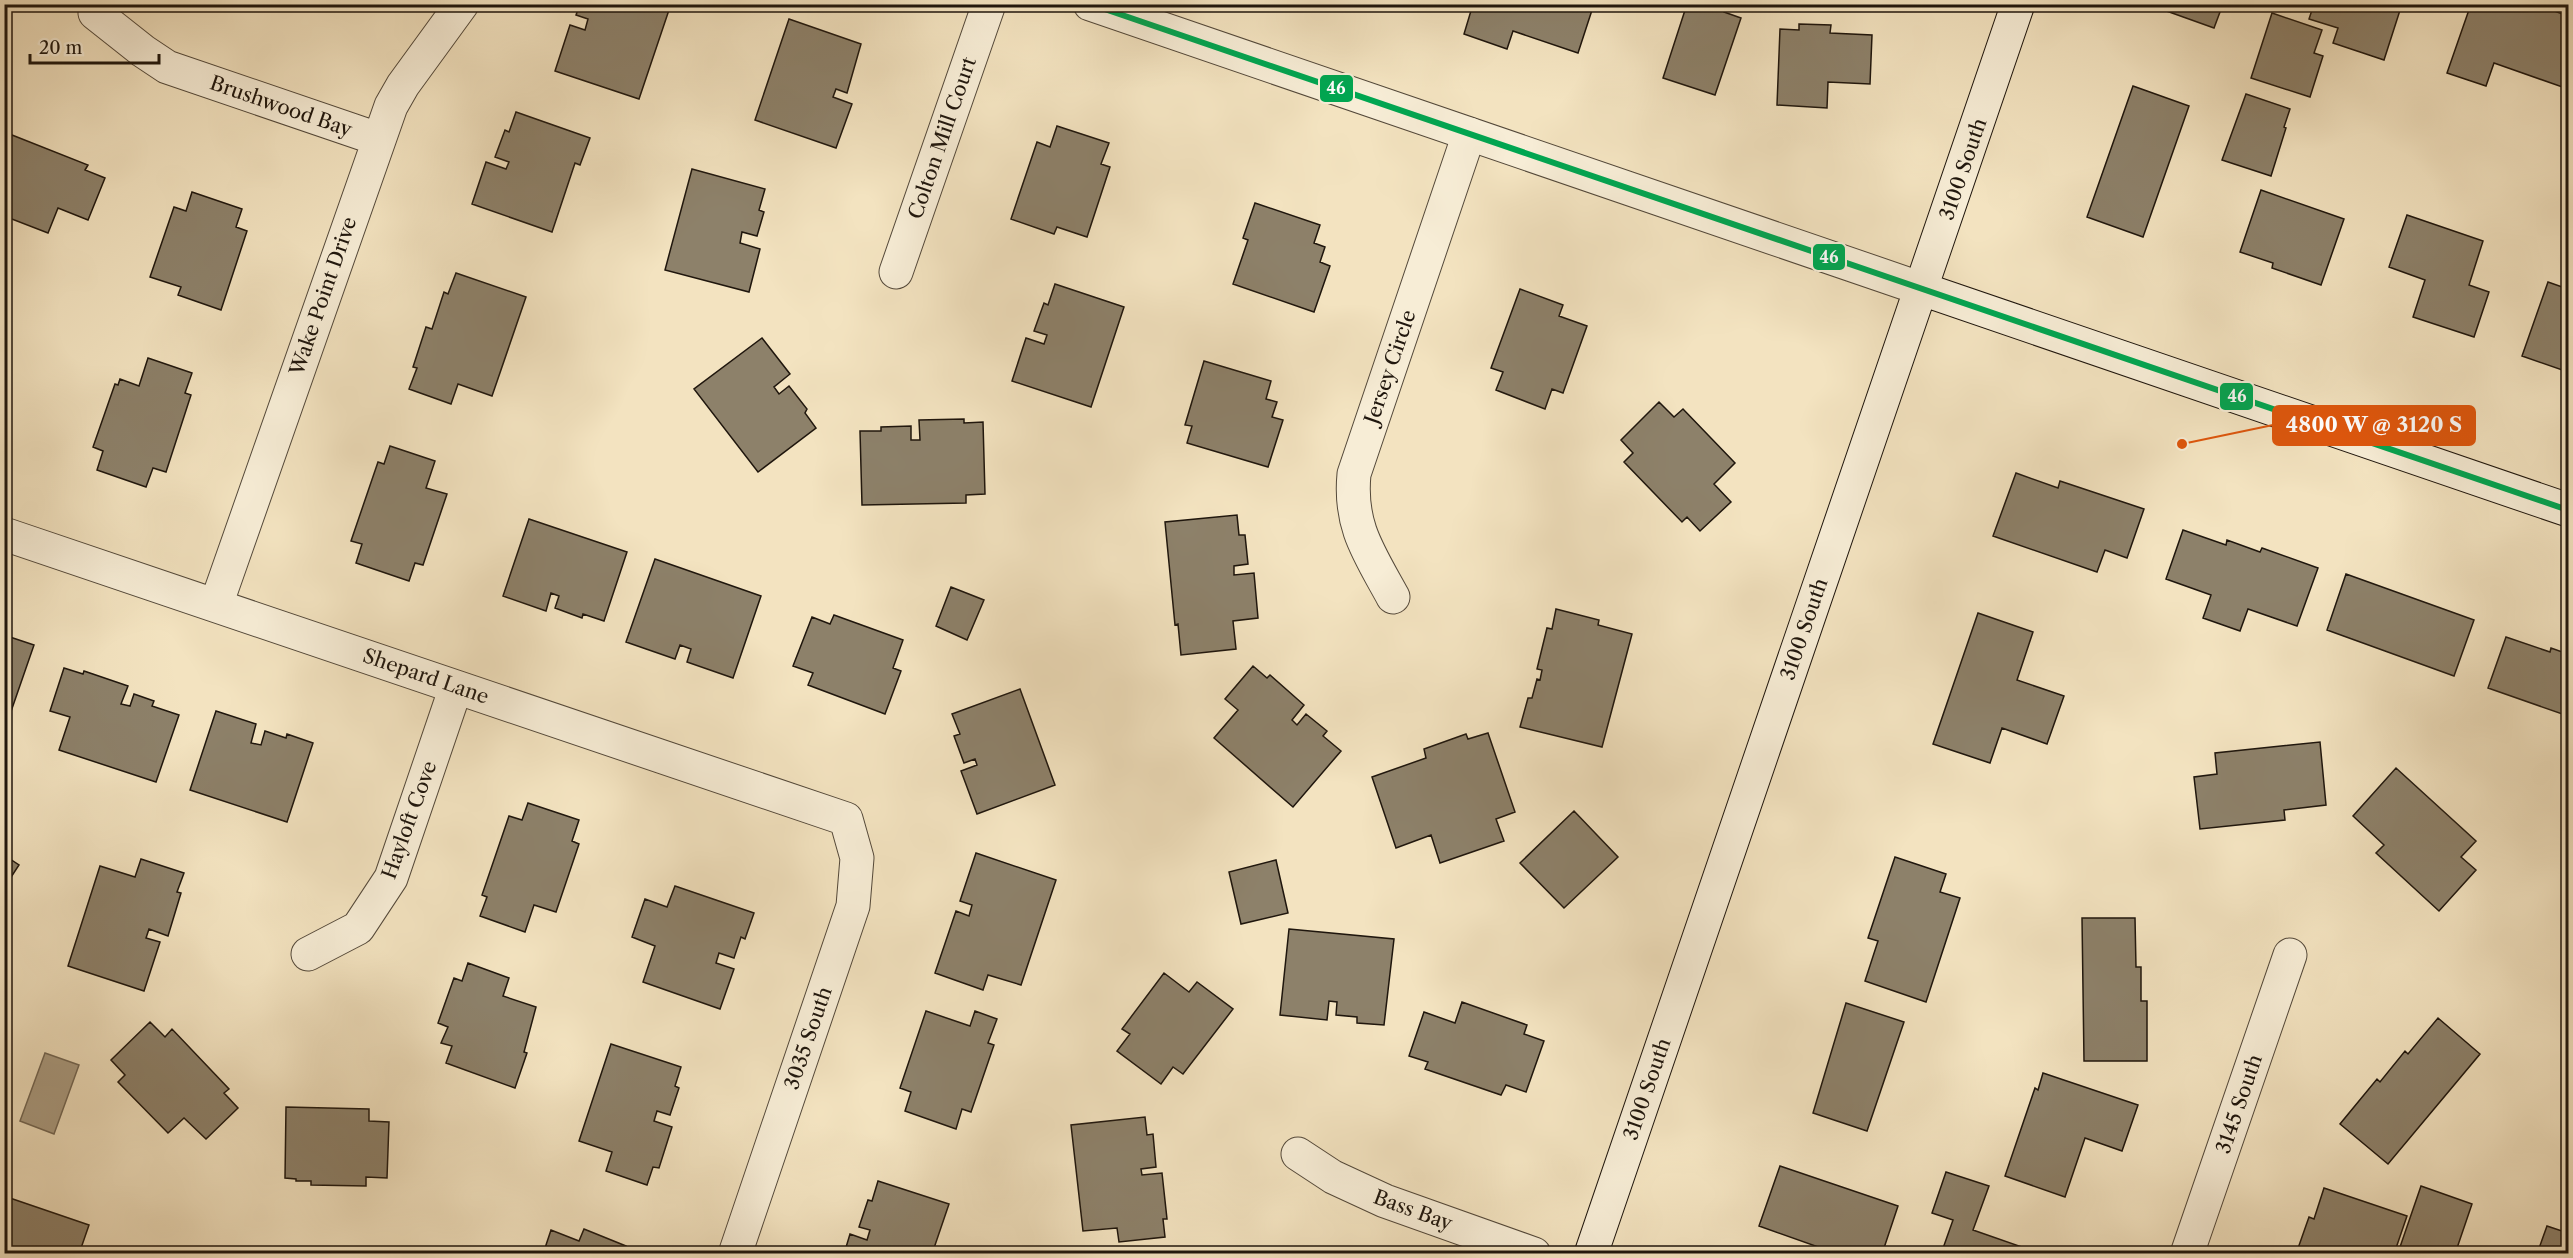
<svg xmlns="http://www.w3.org/2000/svg" width="2573" height="1258" font-family="'Libre Caslon Text',serif">
<style>
.water{fill:#ab9d83;stroke:#736754;stroke-width:1.5}
.building{fill:#8d816a;stroke:#1f160d;stroke-width:1.5}
.lines{fill:none;stroke-linecap:round;stroke-linejoin:round}
.minor-casing{stroke:#54493a;stroke-width:35}
.tertiary-casing{stroke:#54493a;stroke-width:35}
.secondary-casing{stroke:#1f160d;stroke-width:35}
.minor{stroke:#f7edd6;stroke-width:33}
.tertiary{stroke:#f7edd6;stroke-width:33}
.secondary{stroke:#f7edd6;stroke-width:33}
.bus-1-casing{stroke:#f7edd6;stroke-width:10}
.bus-1{stroke:#00a651;stroke-width:6}
.labels{text-anchor:middle;stroke-width:5;stroke-linejoin:round;paint-order:stroke}
.street-label{font-size:20px;fill:#1f160d;stroke:#f7edd6}
.leader{fill:none;stroke:#de560c;stroke-width:2}
.callout-dot{fill:#de560c;stroke:#f7edd6;stroke-width:2}
.callout{fill:#de560c;stroke:#de560c;stroke-width:2}
.callout-label{font-size:21px;text-anchor:middle;font-weight:bold;fill:#fff}
.line-badge{stroke:#f7edd6;stroke-width:2}
.badge-label{font-size:16px;text-anchor:middle;font-weight:bold;fill:#fff}
</style>
<rect width="100%" height="100%" fill="#f3e3c0"/>
<filter id="stains"><feTurbulence type="fractalNoise" baseFrequency=".00333" numOctaves="4"/><feColorMatrix values="0 0 0 0 .2 0 0 0 0 .09 0 0 0 0 .02 0 0 0 .5 -.17"/></filter>
<radialGradient id="worn" r=".72"><stop offset=".6" stop-color="#630" stop-opacity="0"/><stop offset="1" stop-color="#630" stop-opacity=".3"/></radialGradient>
<path class="water" d="M45,1053L79,1065L54,1134L20,1121Z"/>
<path class="building" d="M580,4H671L639,99L555,71L570,25L585,30L588,19L576,15Z
M1473,4H1594L1578,53L1513,31L1507,49L1464,34Z
M1687,4H1727L1724,12L1741,18L1715,95L1663,78Z
M2159,4H2223L2214,28L2158,8Z
M2314,4H2402L2384,60L2333,43L2338,28L2309,19Z
M2471,4H2535L2568,16V89L2494,63L2486,86L2447,73Z
M2272,13L2322,30L2314,53L2323,56L2310,97L2251,78Z
M789,19L861,44L847,93L836,89L833,97L852,104L836,148L755,120Z
M1799,24L1831,25L1830,33L1872,35L1870,84L1828,82L1827,108L1777,105L1780,29L1799,30Z
M2133,86L2189,106L2143,237L2087,217Z
M2246,94L2290,109L2284,127L2286,128L2271,176L2222,160Z
M516,112L590,138L580,165L575,163L552,232L472,204L486,162L506,169L509,162L495,157L505,130L509,132Z
M1057,126L1109,143L1101,164L1110,167L1087,237L1057,227L1054,234L1011,219L1037,142L1050,147Z
M12,135L88,165L85,170L105,178L88,220L58,208L48,233L4,216V145L7,146Z
M692,169L765,189L759,210L764,212L757,236L742,232L740,243L760,249L749,292L665,270Z
M2261,190L2344,219L2321,285L2272,268L2273,263L2240,252Z
M192,192L242,209L236,227L247,231L221,310L178,295L181,287L150,277L174,207L186,211Z
M1255,203L1320,225L1314,243L1325,247L1320,262L1330,266L1314,312L1233,284L1248,240L1243,238Z
M2407,215L2483,241L2469,285L2489,292L2474,337L2413,317L2425,280L2389,267Z
M456,273L526,297L492,396L458,384L451,404L409,389L417,368L413,367L426,327L432,329L444,292L448,294Z
M2548,282L2568,289V372L2522,356Z
M1055,284L1124,307L1091,407L1012,381L1026,338L1044,344L1047,335L1034,331L1044,303L1048,305Z
M1520,289L1563,305L1559,316L1587,326L1563,393L1552,389L1545,409L1496,390L1503,372L1491,368Z
M762,338L790,374L774,387L779,394L789,386L807,409L805,413L816,428L758,472L694,389Z
M148,358L192,373L185,393L191,395L166,472L153,468L146,487L97,470L103,451L93,447L115,384L118,385L120,379L139,386Z
M1204,361L1271,381L1266,399L1277,402L1272,417L1283,420L1268,467L1187,443L1192,426L1185,425Z
M1659,402L1674,417L1683,409L1735,463L1714,484L1731,502L1700,531L1687,517L1682,522L1624,462L1633,453L1621,440Z
M964,419V423L983,422L985,494L966,495V503L862,505L860,431H881V427L911,426V440H920L919,420Z
M390,446L435,461L426,488L447,494L423,565L415,563L409,581L356,563L362,544L351,541L378,462L384,464Z
M2016,473L2058,488L2060,481L2144,509L2127,558L2105,550L2097,572L1993,536Z
M1237,515L1239,535H1245L1248,564L1234,566V575L1254,573L1258,618L1233,621L1236,649L1181,655L1178,624L1175,625L1165,522Z
M529,519L627,552L604,621L583,614L582,618L555,608L559,596L551,593L546,611L503,596Z
M2183,530L2226,545L2227,540L2260,552L2262,548L2318,568L2297,626L2248,609L2240,631L2203,618L2211,595L2166,579Z
M655,559L761,596L733,678L687,662L691,649L680,645L675,659L626,642Z
M2346,574L2474,620L2454,676L2327,630Z
M951,587L984,600L967,640L936,626Z
M1556,609L1599,620L1598,625L1632,634L1602,747L1520,727L1528,698H1532L1537,679L1540,680L1542,670L1537,669L1547,628L1552,629Z
M1978,613L2033,632L2017,680L2064,696L2047,744L2002,728L1990,763L1933,744Z
M834,615L903,640L893,668L901,671L885,714L808,685L813,673L793,666L812,617L830,624Z
M4,635L34,645L7,723L4,722Z
M2506,637L2550,652L2551,648L2568,654V716L2488,688Z
M1253,666L1267,678L1270,675L1304,705L1292,720L1297,725L1306,714L1327,731L1323,736L1341,751L1293,807L1214,738L1238,710L1225,699Z
M64,668L83,674L84,671L128,686L121,704L130,706L134,694L154,701L152,706L179,715L156,782L59,750L70,717L50,711Z
M1020,689L1055,785L977,814L961,771L977,765L975,759L964,763L954,736L960,734L952,714Z
M216,711L256,724L251,743L261,745L265,731L286,738L287,734L313,743L287,822L190,790Z
M1488,733L1515,812L1496,819L1504,841L1440,863L1431,835L1396,848L1372,777L1426,758L1424,749L1466,734L1468,739Z
M2320,742L2326,805L2284,810L2285,820L2200,829L2194,777L2217,774L2215,753Z
M2396,768L2476,841L2461,857L2476,870L2439,911L2376,853L2384,845L2353,816Z
M528,803L579,820L572,841L579,844L556,912L534,905L525,932L480,916L487,897L482,895L509,816L522,820Z
M1574,811L1618,857L1564,908L1520,863Z
M976,853L1056,880L1021,985L988,975L983,990L935,973L956,911L969,916L972,905L960,901Z
M4,855L19,865L4,888Z
M1895,857L1946,874L1940,892L1960,898L1926,1002L1865,981L1878,941L1868,938Z
M141,859L184,873L177,892L181,893L168,936L149,929L146,938L160,942L144,991L68,966L100,866L135,877Z
M1276,860L1288,913L1241,924L1229,872Z
M675,886L754,913L745,939L741,937L734,958L719,953L716,963L734,969L720,1009L643,982L655,946L632,937L645,899L667,907Z
M2082,918H2135L2136,967H2141V1001H2147V1061H2084Z
M1289,929L1394,939L1384,1025L1357,1023V1017L1336,1015L1337,1002L1329,1001L1327,1020L1280,1015Z
M468,963L509,978L503,996L536,1007L524,1052L527,1053L515,1088L446,1063L452,1046L441,1043L448,1027L438,1023L454,978L462,981Z
M1164,973L1189,992L1197,982L1233,1009L1183,1074L1173,1067L1161,1084L1117,1051L1130,1034L1122,1029Z
M1462,1002L1527,1025L1524,1034L1544,1041L1526,1092L1506,1085L1501,1095L1425,1069L1428,1062L1409,1056L1424,1012L1455,1023Z
M1846,1003L1904,1022L1867,1131L1813,1113Z
M926,1011L970,1026L975,1011L997,1019L988,1043L994,1045L971,1112L962,1109L956,1129L905,1111L911,1092L900,1088Z
M2438,1018L2480,1054L2388,1164L2340,1124L2377,1079L2380,1082L2405,1051L2408,1054Z
M150,1022L165,1037L172,1029L229,1089L224,1093L238,1108L206,1139L184,1118L168,1133L118,1082L125,1075L111,1060Z
M611,1044L681,1067L675,1086L679,1088L670,1115L657,1111L654,1121L672,1127L659,1168L653,1167L647,1185L606,1171L612,1152L579,1141Z
M2043,1073L2138,1105L2122,1151L2085,1138L2065,1197L2005,1176L2035,1088L2038,1090Z
M286,1107L369,1109V1121L389,1122L387,1178L366,1177V1186L311,1185V1181H296V1179L285,1178Z
M1145,1117L1147,1135L1153,1134L1156,1167L1141,1169L1142,1175L1162,1173L1167,1219H1163L1165,1237L1119,1242L1117,1228L1083,1231L1071,1125Z
M1780,1166L1898,1206L1882,1254H1838L1759,1226Z
M1946,1172L1989,1186L1973,1230L2042,1254H1941L1953,1220L1932,1213Z
M878,1181L949,1204L932,1254H844L850,1234L867,1240L870,1230L859,1227L868,1200L872,1201Z
M2421,1186L2472,1204L2455,1254H2418L2400,1247Z
M2324,1188L2407,1216L2394,1254H2296L2309,1217L2314,1219Z
M4,1196L89,1225L79,1254H4Z
M2547,1226L2568,1233V1254H2537Z
M584,1229L626,1246L623,1254H543L551,1230L579,1241Z"/>
<g class="lines">
<defs>
<path id="minor" d="M95,13L143,51L167,67L378,139
M896,272L989,4
M4,534L846,819L857,858L853,906L735,1254
M1393,597C1369,553 1349,526 1354,474L1469,134
M216,605L391,106L403,85L462,4
M308,954L358,928L391,878L456,687
M1298,1154L1333,1177L1385,1201L1534,1254
M2187,1254L2290,955"/>
<path id="tertiary" d="M1090,4L1922,289"/>
<path id="secondary" d="M1922,289L2568,510
M1591,1254L2018,4"/>
</defs>
<use href="#minor" class="minor-casing"/>
<use href="#tertiary" class="tertiary-casing"/>
<use href="#secondary" class="secondary-casing"/>
<use href="#minor" class="minor"/>
<use href="#tertiary" class="tertiary"/>
<use href="#secondary" class="secondary"/>
<defs>
<path id="bus-1" d="M1090,4L2568,510"/>
</defs>
<use href="#bus-1" class="bus-1-casing"/>
<use href="#bus-1" class="bus-1"/>
</g>
<g class="labels">
<g class="street-label">
<text transform="translate(281 106) rotate(19)" y="7">Brushwood Bay</text>
<text transform="translate(942 138) rotate(-71)" y="7">Colton Mill Court</text>
<text transform="translate(1963 169) rotate(-71)" y="7">3100 South</text>
<text transform="translate(323 296) rotate(-71)" y="7">Wake Point Drive</text>
<text transform="translate(1390 367) rotate(-71)" y="7">Jersey Circle</text>
<text transform="translate(1804 629) rotate(-71)" y="7">3100 South</text>
<text transform="translate(426 676) rotate(19)" y="7">Shepard Lane</text>
<text transform="translate(409 820) rotate(-70)" y="7">Hayloft Cove</text>
<text transform="translate(808 1038) rotate(-71)" y="7">3035 South</text>
<text transform="translate(1647 1089) rotate(-71)" y="7">3100 South</text>
<text transform="translate(2239 1104) rotate(-71)" y="7">3145 South</text>
<text transform="translate(1413 1210) rotate(20)" y="7">Bass Bay</text>
</g>
</g>
<path class="leader" d="M2182 444L2273 425"/>
<circle class="callout-dot" cx="2182" cy="444" r="6"/>
<rect class="callout" x="2273" y="406" width="202" height="39" rx="6"/>
<g class="callout-label">
<text x="2374" y="432">4800 W @ 3120 S</text>
</g>
<g class="line-badge">
<rect x="1319" y="74" width="35" height="29" rx="6" fill="#00a651"/>
<rect x="1812" y="243" width="34" height="28" rx="6" fill="#00a651"/>
<rect x="2219" y="382" width="35" height="29" rx="6" fill="#00a651"/>
</g>
<g class="badge-label">
<text x="1336" y="94">46</text>
<text x="1829" y="263">46</text>
<text x="2237" y="402">46</text>
</g>
<rect width="2573" height="1258" fill="none" stroke="#f3e3c0" stroke-width="24"/>
<rect x="6" y="6" width="2561" height="1246" fill="none" stroke="#1f160d" stroke-width="3"/>
<rect x="12" y="12" width="2549" height="1234" fill="none" stroke="#1f160d" stroke-width="1.5"/>
<path d="M30 54v9h129v-9" fill="none" stroke="#1f160d" stroke-width="3"/>
<text x="39" y="54" font-size="18" fill="#1f160d" stroke="#f7edd6" stroke-width="4.5" paint-order="stroke">20 m</text>
<rect width="100%" height="100%" filter="url(#stains)"/>
<rect width="100%" height="100%" fill="url(#worn)"/>
</svg>
